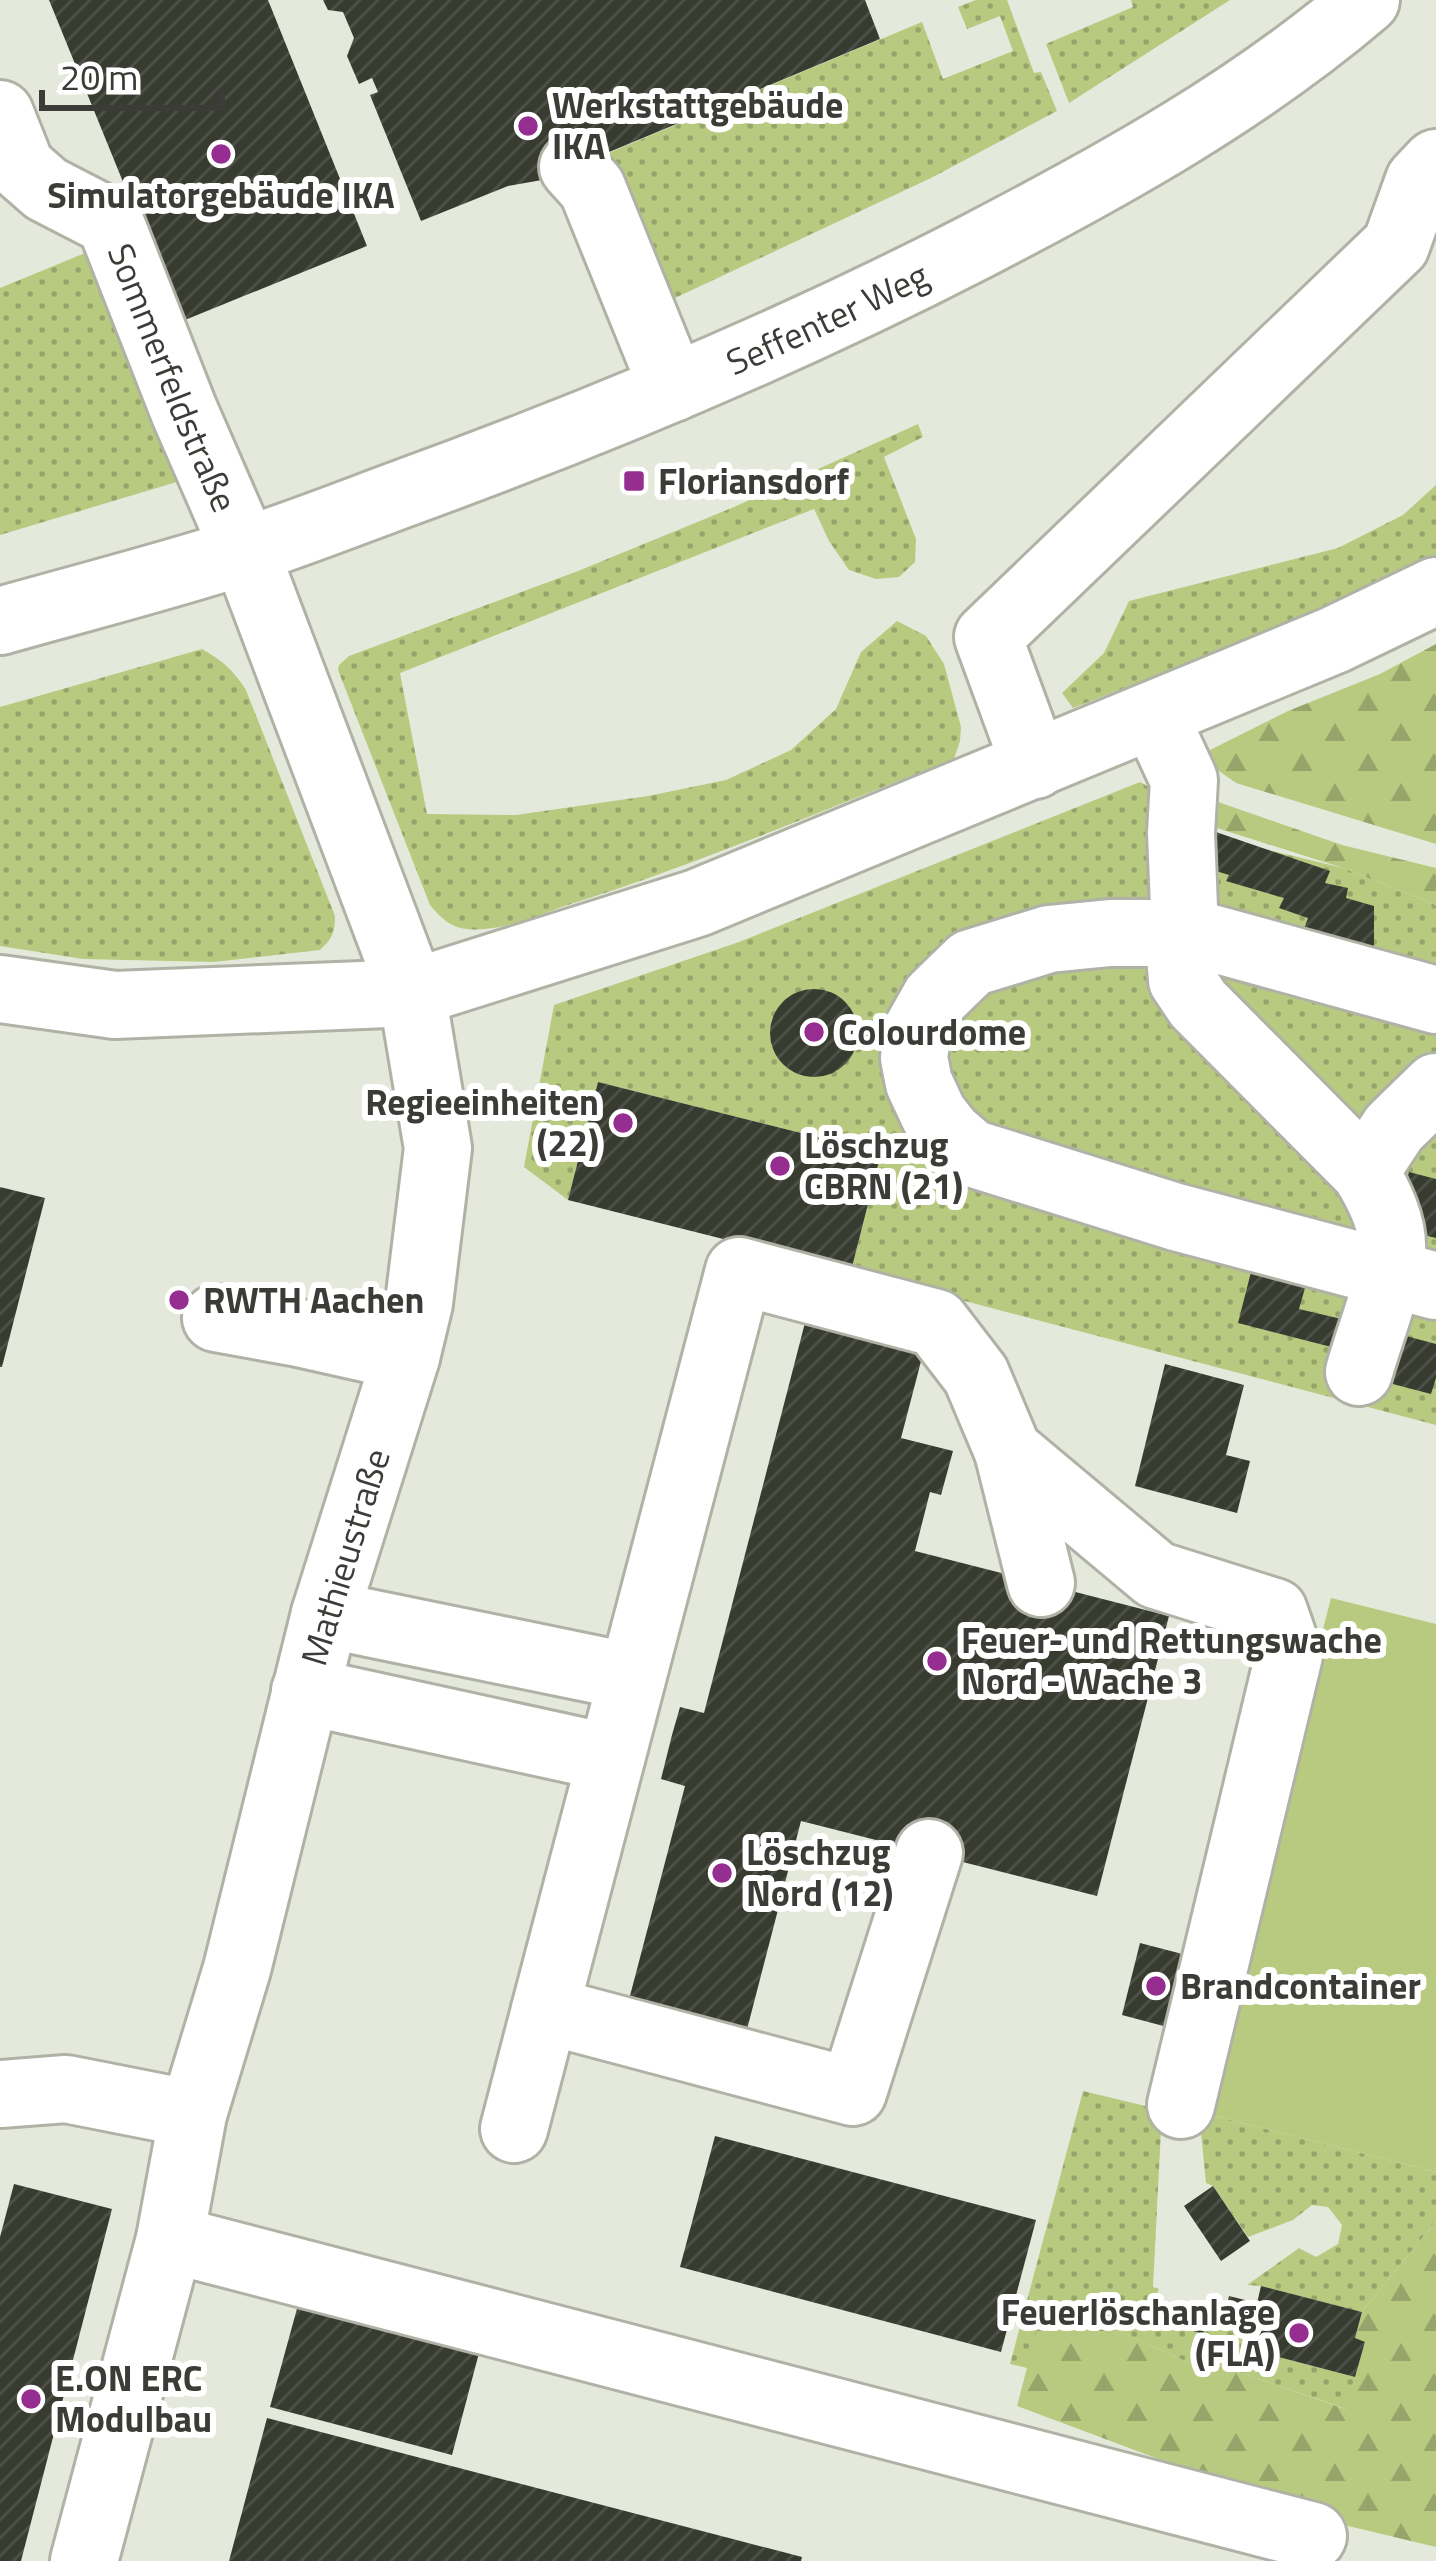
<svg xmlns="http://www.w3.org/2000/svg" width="1436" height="2561" font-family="'Titillium Web',sans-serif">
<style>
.green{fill:url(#green-dots)}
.forest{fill:url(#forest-firs)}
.pitch{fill:#b8ca80}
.building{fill:url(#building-hatch)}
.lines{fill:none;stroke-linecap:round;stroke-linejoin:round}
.minor-casing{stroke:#afb2a5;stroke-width:72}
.minor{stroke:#fff;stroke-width:66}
.poi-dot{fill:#962d91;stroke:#fff;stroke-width:4.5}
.labels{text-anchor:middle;stroke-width:12;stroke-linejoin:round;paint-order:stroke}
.poi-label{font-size:36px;font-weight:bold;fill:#3b3c37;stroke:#fff;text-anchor:start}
.street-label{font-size:36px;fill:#3b3c37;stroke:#fff}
</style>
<defs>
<pattern id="green-dots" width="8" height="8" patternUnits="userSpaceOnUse" patternTransform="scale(3)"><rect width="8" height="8" fill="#b8ca80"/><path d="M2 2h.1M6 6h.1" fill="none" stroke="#97a56a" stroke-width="1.8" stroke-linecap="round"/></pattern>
<pattern id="forest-firs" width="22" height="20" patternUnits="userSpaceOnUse" patternTransform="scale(3)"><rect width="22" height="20" fill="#b8ca80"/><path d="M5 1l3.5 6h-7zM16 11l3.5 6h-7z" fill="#97a56a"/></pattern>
<pattern id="building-hatch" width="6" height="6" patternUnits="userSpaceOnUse" patternTransform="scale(3)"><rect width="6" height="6" fill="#383b30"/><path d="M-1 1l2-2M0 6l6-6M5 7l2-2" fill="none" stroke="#4d5046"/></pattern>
</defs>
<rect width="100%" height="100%" fill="#e5e9db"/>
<path class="green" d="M976,0H1007L1034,73L1041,72L1057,111L931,178L660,305L599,157L922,22L943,79L1013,51L1000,16L967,29L958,7Z
M1131,0H1230L1069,103L1046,44L1133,7Z
M85,253L94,263L180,481L0,535V288Z
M918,424L923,437L884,457L916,539L915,562L899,577L876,579L849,570L829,541L814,509L400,673L427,814L516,815L648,796L726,780L791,750L836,709L861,652L897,621L926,636L944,664L961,727L960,741L954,759C828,808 703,862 574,903C542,913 502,933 467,929C451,928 440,917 430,905L338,670L339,665L349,656L578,571L734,507Z
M1436,485V556L1403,575L1330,607L1073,708L1062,693L1104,653L1129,601L1338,548L1403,515Z
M202,649C222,660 234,671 246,690L335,916C335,933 332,939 320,950L214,962L83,959L0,946V707Z
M1140,782L1149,787L1190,831L1343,868L1436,905V1425L851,1271L881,1153L598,1082L568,1200L524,1167L554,1005L739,942Z
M1083,2091L1162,2110L1153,2287L1159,2289L1151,2308L1156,2319L1202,2334L1212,2305L1225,2311L1222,2328L1275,2341L1272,2355L1355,2377L1346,2409L1242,2373L1189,2363L1111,2327L1053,2307L1028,2368L1010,2364Z
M1199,2112L1436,2172V2221L1362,2312L1261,2286L1247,2285L1299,2248L1316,2257L1338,2244L1342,2225L1328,2207L1312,2205L1293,2220L1248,2237L1213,2186L1206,2183Z"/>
<path class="forest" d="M1436,644V844L1236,783L1198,756L1288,711L1380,674Z
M1198,795L1342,845L1436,868V905L1343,868L1198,822Z
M1436,2221V2547L1319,2519L1017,2406L1039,2322L1052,2307L1111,2327L1189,2363L1242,2373L1345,2409L1365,2343L1355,2338L1362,2312Z"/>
<path class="pitch" d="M1331,1598L1436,1624V2172L1199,2112Z"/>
<path class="building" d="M49,0H268L367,246L180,322Z
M323,0H865L880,39L542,180L508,186L421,221L370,95L378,92L372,78L359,84L347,56L354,38L343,12L328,10Z
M1216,832L1330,871L1325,883L1348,888L1346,898L1374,906V954L1337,951L1339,937L1304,929L1308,918L1279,908L1284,898L1226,881L1229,875L1206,868Z
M770 1033a44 44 0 1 1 88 0a44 44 0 1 1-88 0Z
M598,1082L881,1153L851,1271L568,1200Z
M1409,1172L1436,1179V1238L1411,1232L1419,1205L1401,1200Z
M0,1187L45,1198L2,1367H0Z
M1252,1268L1307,1281L1299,1309L1354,1322L1347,1351L1238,1323Z
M807,1315L925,1346L901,1438L953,1451L941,1495L930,1492L915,1551L1169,1616L1097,1896L801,1821L744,2041L626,2011L685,1786L661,1779L672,1735L680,1707L704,1713Z
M1391,1332L1436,1344V1378L1431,1394L1389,1383Z
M1165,1364L1244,1385L1226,1455L1250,1461L1237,1513L1135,1486Z
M1140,1943L1190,1956L1171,2028L1122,2015Z
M715,2136L1036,2220L1001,2352L680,2267Z
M14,2184L112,2209L21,2561H0V2237Z
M1213,2186L1250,2241L1221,2261L1184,2206Z
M1261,2286L1362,2312L1355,2338L1365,2342L1355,2377L1271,2355L1275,2341L1221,2328L1229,2296L1257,2303Z
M1163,2300L1210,2313L1203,2334L1156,2320Z
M298,2305L479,2353L452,2455L270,2407Z
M267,2418L802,2557L801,2561H229Z"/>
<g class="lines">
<defs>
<g id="minor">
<path id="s1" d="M0,114L21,167L46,189L110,222L184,411L245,551L412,993L438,1148L419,1303L406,1357L325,1614L237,1969L193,2114L170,2239L84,2561"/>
<path d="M573,167L592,188L673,388"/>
<path id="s2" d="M0,621C81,598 164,577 245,551C297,534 348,514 399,495C597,423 787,344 975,247C1112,176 1248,101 1366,0"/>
<path d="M1154,715L1184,780L1181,833L1184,907L1180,955L1182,980L1198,1004L1365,1172C1379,1195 1394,1224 1392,1252C1389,1288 1369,1336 1359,1372"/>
<path d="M1035,765L988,637L1396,245L1419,181L1436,163"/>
<path d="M0,989L115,1005L412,993L697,903L1334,640L1436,591"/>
<path d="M1436,1000L1200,935L1181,933H1110L1049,939L971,963L935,998L918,1028L914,1058L919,1083L934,1115L949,1134L971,1153L1176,1217L1436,1286"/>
<path d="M1365,1172L1394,1128L1436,1087"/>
<path d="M216,1318L299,1333L406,1357"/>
<path d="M1008,1451L1041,1583"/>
<path d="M325,1614L632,1677"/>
<path d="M305,1691L611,1758"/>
<path d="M929,1853L853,2092L545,2010L739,1271L936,1323L976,1375L1008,1451L1156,1575L1274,1612L1289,1655L1181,2105"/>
<path d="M0,2094L66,2089L193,2114"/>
<path d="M514,2129L545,2010"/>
<path d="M170,2239L1313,2536"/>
</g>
</defs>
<use href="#minor" class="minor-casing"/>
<use href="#minor" class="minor"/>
</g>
<g class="poi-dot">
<circle cx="528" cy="126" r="12"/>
<circle cx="221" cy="154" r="12"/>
<rect x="622" y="469" width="24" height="24" rx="6"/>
<circle cx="814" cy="1032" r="12"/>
<circle cx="623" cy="1123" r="12"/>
<circle cx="780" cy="1166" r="12"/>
<circle cx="179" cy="1300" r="12"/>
<circle cx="937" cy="1661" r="12"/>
<circle cx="722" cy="1873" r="12"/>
<circle cx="1156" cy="1986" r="12"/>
<circle cx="1299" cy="2333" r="12"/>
<circle cx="31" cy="2399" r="12"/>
</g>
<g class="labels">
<g class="poi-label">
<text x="552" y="118">Werkstattgebäude<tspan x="552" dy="41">IKA</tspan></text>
<text x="221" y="208" text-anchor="middle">Simulatorgebäude IKA</text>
<text x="658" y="494">Floriansdorf</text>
<text x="838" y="1045">Colourdome</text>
<text x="599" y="1115" text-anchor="end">Regieeinheiten<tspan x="599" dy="41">(22)</tspan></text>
<text x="804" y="1158">Löschzug<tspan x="804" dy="41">CBRN (21)</tspan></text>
<text x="203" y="1313">RWTH Aachen</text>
<text x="961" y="1653">Feuer- und Rettungswache<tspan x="961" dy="41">Nord - Wache 3</tspan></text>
<text x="746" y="1865">Löschzug<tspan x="746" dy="41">Nord (12)</tspan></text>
<text x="1180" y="1999">Brandcontainer</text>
<text x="1275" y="2325" text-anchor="end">Feuerlöschanlage<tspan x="1275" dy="41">(FLA)</tspan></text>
<text x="55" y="2391">E.ON ERC<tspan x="55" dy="41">Modulbau</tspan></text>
</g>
<g class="street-label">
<text dy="13" stroke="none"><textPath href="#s2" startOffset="882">Seffenter Weg</textPath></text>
<text dy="13" stroke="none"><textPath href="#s1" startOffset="330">Sommerfeldstraße</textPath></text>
<text transform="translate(345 1557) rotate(-73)" y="13">Mathieustraße</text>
</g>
</g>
<path d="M42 90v18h180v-18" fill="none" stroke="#3b3c37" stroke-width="6"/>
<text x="60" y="90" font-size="36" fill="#3b3c37" stroke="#ffffff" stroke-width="9" paint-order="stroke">20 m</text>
</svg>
